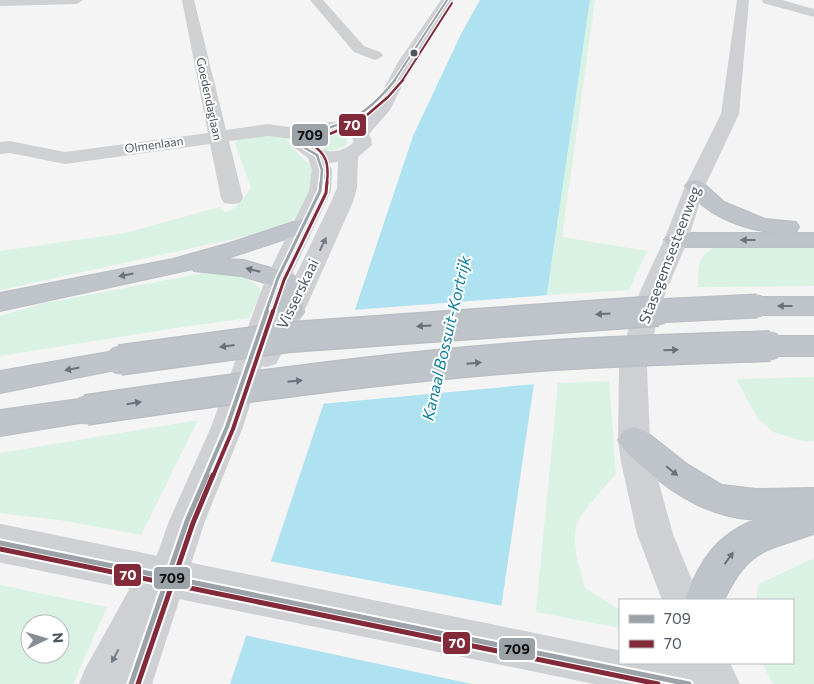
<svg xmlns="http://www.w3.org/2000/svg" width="814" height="684" font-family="Commissioner,sans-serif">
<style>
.green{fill:#d9f2e3;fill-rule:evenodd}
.water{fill:#aee2f0}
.pier{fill:#f4f4f4}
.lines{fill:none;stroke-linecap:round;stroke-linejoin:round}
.highway-casing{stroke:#b9bec3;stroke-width:2}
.street{fill:#ced0d2;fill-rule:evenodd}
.secondary{fill:#ced0d4;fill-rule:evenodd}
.highway{fill:#bec4c9;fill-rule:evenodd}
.highway-bridge-far1-casing{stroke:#b9bec3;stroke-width:25;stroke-linecap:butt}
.highway-bridge-casing{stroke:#b9bec3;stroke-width:32;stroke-linecap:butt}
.secondary-bridge{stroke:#ced0d4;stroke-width:38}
.highway-bridge-far1{stroke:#bec4c9;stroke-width:23}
.highway-bridge{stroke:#bec4c9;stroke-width:29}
.bus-1-far4-casing{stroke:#fff;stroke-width:4}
.bus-1-far3-casing{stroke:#fff;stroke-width:5}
.bus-1-far2-casing{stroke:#fff;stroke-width:6}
.bus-1-far1-casing{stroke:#fff;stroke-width:8}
.bus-1-casing{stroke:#fff;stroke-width:9}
.bus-2-far4-casing{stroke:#fff;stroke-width:4}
.bus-2-far3-casing{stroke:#fff;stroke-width:5}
.bus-2-far2-casing{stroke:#fff;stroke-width:6}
.bus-2-far1-casing{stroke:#fff;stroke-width:8}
.bus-2-casing{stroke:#fff;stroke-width:9}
.bus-1-far4{stroke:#9ba2a8;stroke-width:2}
.bus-1-far3{stroke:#9ba2a8;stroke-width:2.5}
.bus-1-far2{stroke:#9ba2a8;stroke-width:3}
.bus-1-far1{stroke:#9ba2a8;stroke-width:4}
.bus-1{stroke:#9ba2a8;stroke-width:5}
.bus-2-far4{stroke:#822a3a;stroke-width:2}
.bus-2-far3{stroke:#822a3a;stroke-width:2.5}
.bus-2-far2{stroke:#822a3a;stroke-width:3}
.bus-2-far1{stroke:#822a3a;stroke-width:4}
.bus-2{stroke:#822a3a;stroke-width:5}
.oneway{fill:#67727b}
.oneway2{fill:#727b84}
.bus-dot{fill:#4a5661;stroke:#fff;stroke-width:2}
.labels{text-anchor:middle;stroke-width:4;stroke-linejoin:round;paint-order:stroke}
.far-street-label{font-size:12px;fill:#4a5661;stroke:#fff}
.street-label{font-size:15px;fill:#4a5661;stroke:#fff}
.water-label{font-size:16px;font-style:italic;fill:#0c7c9b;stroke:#fff}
.line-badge{stroke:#fff;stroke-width:2}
.badge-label{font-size:14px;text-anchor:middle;font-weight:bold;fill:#fff}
.pale-badge-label{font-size:14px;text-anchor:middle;font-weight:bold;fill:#111}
</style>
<rect width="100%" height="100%" fill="#f4f4f4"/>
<path class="green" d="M590,0H595L562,237L647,251L629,290L547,295Z
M330,134L342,135L347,140V144C339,151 319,155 314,142L320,136Z
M262,135L286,138L299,155L316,170C312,188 305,214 287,224C279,228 270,230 261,233L0,290V251L125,233L220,207L225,213C238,208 244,198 251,187L235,144L237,139Z
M814,243V286L698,287C699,268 695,258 714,248Z
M208,272C228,272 250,273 262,292L249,318L182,327L0,356V316L41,304Z
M814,377V441L806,442L773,432L758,419L736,379Z
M609,381L616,474C607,485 578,514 576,527C572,545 580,571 585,588L620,610V628L536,612L558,383Z
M198,420L141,535L66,521L0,513V453Z
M814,558V684H773L762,663H793V600H756L759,584Z
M0,585L107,607L73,684H0ZM30,624H60V654H30Z"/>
<path class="water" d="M480,0H590L490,684H230L413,136L461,34Z"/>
<path class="pier" d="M549,295L536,384L321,404L353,310Z
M269,561L503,606L492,684H472L244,635Z"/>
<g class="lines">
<defs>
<path id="highway" d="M695,180L702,182L724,202L765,219L796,222L799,227L796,232L791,233H814V247H676L668,245L664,240L668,235L676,233H778C743,230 705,216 685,186L688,182Z
M302,219L310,221L313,226L310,231L225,259L244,260L292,274C303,282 302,299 304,312L300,318L291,321L282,318L278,312L274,286L242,276L194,271L193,269L0,311V293L173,259L230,243Z
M757,297H814V315H757L748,312L744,306L748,300Z
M770,336H814V356H770L760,353L756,346L760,339Z
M120,350L130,353L134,360L130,367L0,393V371Z
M86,398L97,401L101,410L97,419L86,422L0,436V410Z
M634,427L645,431L687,464L722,485L756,489L814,488V534C765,551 748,549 724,600H685C699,562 716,535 755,520C711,517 677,497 644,468C634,459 624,452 618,440L623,431Z"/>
</defs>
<use href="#highway" class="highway-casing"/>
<path class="street" d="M0,0H83L77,4L0,6Z
M182,0H194L226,130L268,124L316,131L318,135L316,139L309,141L268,136L229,141L243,198L240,203L232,204L224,203L221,198L210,144L65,164L10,153L0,154V142L10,141L65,152L208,133Z
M310,0H323L364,46L380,52L383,55L380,58L375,60L354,52Z
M762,0H782L814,9V17L763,3Z"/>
<path class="secondary" d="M441,0H453L414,62L390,110L369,134L371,138L372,145L358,157L357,188L353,202L304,312L276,364L266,367L262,366L243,427L205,521L152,684H79L85,669L135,579L150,574L169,521L211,427L266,278L309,191L312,170L308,158L295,148V139C307,122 337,118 356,125L374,107L398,62ZM329,133H344L353,139V143C341,153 327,154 314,146V141L320,135ZM338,162L337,188L331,202L283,302L290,278L331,191L332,170L329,163Z
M737,0H749L739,114L705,186L688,240L667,289L659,311L647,367L650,440L653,462L673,534L700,600H662L637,534L621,462L618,440L619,367L633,311L641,289L664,240L685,186L721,114Z
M687,663H730L740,684H697Z"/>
<use href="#highway" class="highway"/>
<defs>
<path id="highway-bridge-far1" d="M634,312L757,306"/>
<path id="highway-bridge" d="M120,360L291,337L658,311
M86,410C237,388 388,367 540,356C616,351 693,349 770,346"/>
</defs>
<use href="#highway-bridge-far1" class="highway-bridge-far1-casing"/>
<use href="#highway-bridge" class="highway-bridge-casing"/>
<path class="secondary-bridge" d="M0,543L689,684"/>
<use href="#highway-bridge-far1" class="highway-bridge-far1"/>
<use href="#highway-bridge" class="highway-bridge"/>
<defs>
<path id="bus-1-far4" d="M394,81L447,0"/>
<path id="bus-1-far3" d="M321,183L322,170L317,155L305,148L304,139C319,129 336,127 351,119C369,110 383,95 395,80"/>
<path id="bus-1-far2" d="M266,312L278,278L320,191L321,182"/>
<path id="bus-1-far1" d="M206,476L227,427L267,311"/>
<path id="bus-1" d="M0,543L689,684
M131,684L187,521L207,475"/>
<path id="bus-2-far4" d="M402,81L452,3"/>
<path id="bus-2-far3" d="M327,183C329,164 327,154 311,144V142L360,121L388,97L403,80"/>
<path id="bus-2-far2" d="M273,312L284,280L326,193L327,182"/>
<path id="bus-2-far1" d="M213,476L233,429L273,311"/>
<path id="bus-2" d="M0,549L658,684
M138,684L193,523L213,475"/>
</defs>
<use href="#bus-1-far4" class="bus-1-far4-casing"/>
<use href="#bus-1-far3" class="bus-1-far3-casing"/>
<use href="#bus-1-far2" class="bus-1-far2-casing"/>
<use href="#bus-1-far1" class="bus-1-far1-casing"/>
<use href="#bus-1" class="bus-1-casing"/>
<use href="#bus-2-far4" class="bus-2-far4-casing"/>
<use href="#bus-2-far3" class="bus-2-far3-casing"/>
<use href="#bus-2-far2" class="bus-2-far2-casing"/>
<use href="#bus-2-far1" class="bus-2-far1-casing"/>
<use href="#bus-2" class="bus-2-casing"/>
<use href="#bus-1-far4" class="bus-1-far4"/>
<use href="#bus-1-far3" class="bus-1-far3"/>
<use href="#bus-1-far2" class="bus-1-far2"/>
<use href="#bus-1-far1" class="bus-1-far1"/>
<use href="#bus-1" class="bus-1"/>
<use href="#bus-2-far4" class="bus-2-far4"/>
<use href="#bus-2-far3" class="bus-2-far3"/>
<use href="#bus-2-far2" class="bus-2-far2"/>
<use href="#bus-2-far1" class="bus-2-far1"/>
<use href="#bus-2" class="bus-2"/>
</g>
<defs><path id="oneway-solid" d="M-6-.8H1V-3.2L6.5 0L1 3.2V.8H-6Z" transform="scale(1.25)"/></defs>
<g class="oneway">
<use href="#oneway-solid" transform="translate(748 240) rotate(180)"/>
<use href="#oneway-solid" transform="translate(253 270) rotate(-166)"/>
<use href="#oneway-solid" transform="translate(126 275) rotate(169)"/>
<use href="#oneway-solid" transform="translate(785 306) rotate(180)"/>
<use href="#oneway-solid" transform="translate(603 314) rotate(177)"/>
<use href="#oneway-solid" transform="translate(424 326) rotate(176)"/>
<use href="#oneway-solid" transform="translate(227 346) rotate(172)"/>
<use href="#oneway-solid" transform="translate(671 350) rotate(-2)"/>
<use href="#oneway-solid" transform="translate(474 363) rotate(-5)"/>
<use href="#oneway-solid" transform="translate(72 369) rotate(169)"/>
<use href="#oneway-solid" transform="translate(295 381) rotate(-6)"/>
<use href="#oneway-solid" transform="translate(134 403) rotate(-9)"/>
<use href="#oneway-solid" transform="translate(672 471) rotate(39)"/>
<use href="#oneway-solid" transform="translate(729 558) rotate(-54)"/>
</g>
<g class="oneway2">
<use href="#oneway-solid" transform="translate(323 244) rotate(-65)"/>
<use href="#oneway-solid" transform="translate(115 656) rotate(118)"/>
</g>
<circle class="bus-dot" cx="414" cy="53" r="4.5"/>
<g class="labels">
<g class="far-street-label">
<text transform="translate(209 99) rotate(78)" y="4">Goedendaglaan</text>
<text transform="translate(154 145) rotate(-8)" y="4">Olmenlaan</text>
</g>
<g class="street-label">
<text transform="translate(670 255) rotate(-69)" y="5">Stasegemsesteenweg</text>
<text transform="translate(298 294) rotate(-64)" y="5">Visserskaai</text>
</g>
<g class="water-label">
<text transform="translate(446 338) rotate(-77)" y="6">Kanaal Bossuit-Kortrijk</text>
</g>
</g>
<g class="line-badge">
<rect x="338" y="113" width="29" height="24" rx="5" fill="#822a3a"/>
<rect x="291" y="123" width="38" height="24" rx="5" fill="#9ba2a8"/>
<rect x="113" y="563" width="29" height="24" rx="5" fill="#822a3a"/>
<rect x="153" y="566" width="38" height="24" rx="5" fill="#9ba2a8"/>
<rect x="442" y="631" width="29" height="24" rx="5" fill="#822a3a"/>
<rect x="498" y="637" width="38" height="24" rx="5" fill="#9ba2a8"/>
</g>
<g class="badge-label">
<text x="352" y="130">70</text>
<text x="128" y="580">70</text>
<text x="457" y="648">70</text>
</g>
<g class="pale-badge-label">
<text x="310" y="140">709</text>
<text x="172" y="583">709</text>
<text x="517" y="654">709</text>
</g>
<rect x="619" y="599" width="175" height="65" fill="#ffffff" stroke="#b7bbc0"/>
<rect x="629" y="615" width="25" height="8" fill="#9ba2a8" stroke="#b7bbc0"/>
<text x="664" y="624" font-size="15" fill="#4a5661">709</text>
<rect x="629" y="640" width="25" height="8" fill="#822a3a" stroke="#b7bbc0"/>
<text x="664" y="649" font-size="15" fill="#4a5661">70</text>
<g transform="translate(45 639) rotate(85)"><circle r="24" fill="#ffffff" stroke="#b7bbc0"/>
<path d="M0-4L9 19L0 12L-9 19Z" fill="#868d94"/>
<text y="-8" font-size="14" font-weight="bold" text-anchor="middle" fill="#4a5661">N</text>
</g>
</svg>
